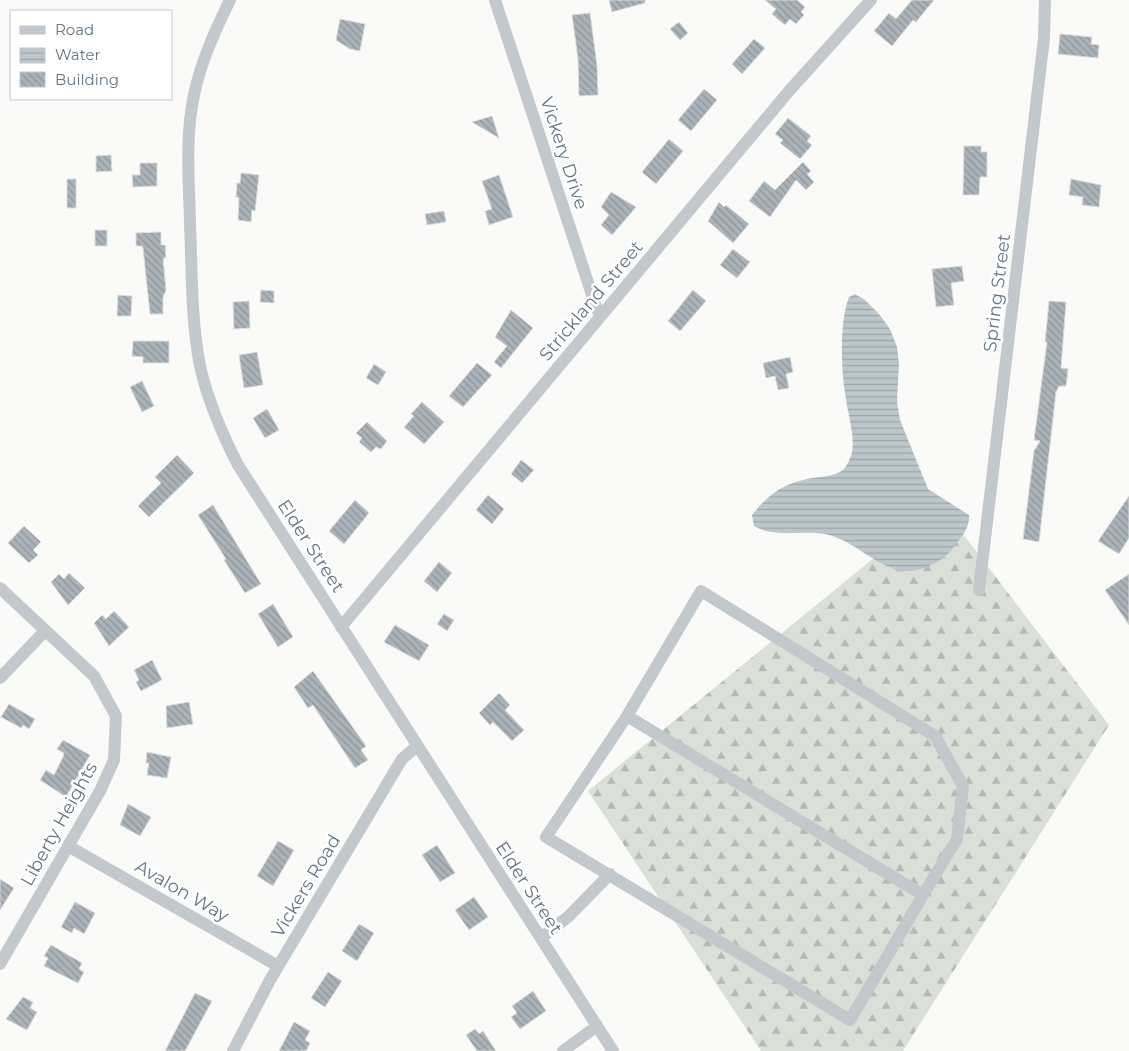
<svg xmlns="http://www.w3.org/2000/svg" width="1129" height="1051" font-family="Montserrat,sans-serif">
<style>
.forest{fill:url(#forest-firs)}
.water{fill:url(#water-rules)}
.building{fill:url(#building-back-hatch);stroke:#dcdcda}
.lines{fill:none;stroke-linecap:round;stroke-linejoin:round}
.street{stroke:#c3c8cc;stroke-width:12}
.labels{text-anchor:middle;stroke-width:5;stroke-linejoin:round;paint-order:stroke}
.street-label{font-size:18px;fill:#657683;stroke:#fff}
</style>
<defs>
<pattern id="forest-firs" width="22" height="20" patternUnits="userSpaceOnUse" patternTransform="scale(1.25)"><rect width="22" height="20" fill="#dadfd7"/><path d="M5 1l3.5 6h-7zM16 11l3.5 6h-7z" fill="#b4b9b4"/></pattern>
<pattern id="water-rules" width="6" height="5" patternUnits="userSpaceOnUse" patternTransform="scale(1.25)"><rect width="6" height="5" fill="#bbc7cb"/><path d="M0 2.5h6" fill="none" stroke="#9ca6aa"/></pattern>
<pattern id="building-back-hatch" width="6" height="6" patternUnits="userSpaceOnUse" patternTransform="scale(1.25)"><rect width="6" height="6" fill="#aab3b9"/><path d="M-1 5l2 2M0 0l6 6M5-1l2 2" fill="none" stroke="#8e969c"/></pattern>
</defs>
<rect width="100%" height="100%" fill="#fafaf8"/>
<path class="forest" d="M940,504L1109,725L903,1051H761L588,791Z"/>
<path class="water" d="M855,294L865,300L879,314L890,329L897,347L899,364L897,402L900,420L928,489L969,515C970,529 960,538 953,548C941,564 914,576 894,569C873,562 852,541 829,535C805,529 776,539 754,526L752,515C767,496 782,484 807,479C820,476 833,478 844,469C847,466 851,457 852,452C855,436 848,415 846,399C841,371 839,323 849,297Z"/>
<path class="building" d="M609,0H645V3L612,12Z
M765,0H797L805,7L801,12L804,15L796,24L790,19L785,25L772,14L776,9Z
M912,0H934L916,22L913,20L892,46L874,31L889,13L896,19Z
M590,13L597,65L598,95L579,96L578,59L572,15Z
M340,19L365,24L360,51L350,49L336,40Z
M679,22L688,33L680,40L670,29Z
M1060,34L1092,37L1091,44L1099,45L1098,58L1058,54Z
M754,39L765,48L742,74L732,64Z
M704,89L717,100L691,131L678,120Z
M492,116L499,138L472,122Z
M788,118L811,136L807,141L812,145L800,159L780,143L783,140L775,134Z
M669,139L683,151L656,184L642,172Z
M964,146H981V152H987V177H980L979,195H963Z
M111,155L112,171L96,172V156Z
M803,162L811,171L807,174L814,182L806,190L796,180L770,217L749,201L764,181L775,190Z
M140,163H157V186L133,187L132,175H140Z
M241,173L259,175L255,211L252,210L251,222L238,220L239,198L236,197L237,183H240Z
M499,175L513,217L489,225L485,211L492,209L482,181Z
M67,179H76V208H67Z
M1071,179L1101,185L1099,207L1082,205L1083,197L1069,195Z
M611,192L636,207L612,235L601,225L609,215L601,207Z
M719,202L724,207L726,205L749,224L733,243L708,221Z
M444,211L446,222L427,225L425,214Z
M95,230H107V246H95Z
M161,232V245H165L166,258H163L166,290L163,297V314H150L143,248L142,246H136V233Z
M733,249L750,262L737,278L720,265Z
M962,266L964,281L951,283L954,305L936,307L932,269Z
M261,290L274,291V303L260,302Z
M693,290L706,301L680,331L668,321Z
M118,295L132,296L131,316H117Z
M249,301L250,328L234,329L233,302Z
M1049,301L1066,302L1061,368L1068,369L1066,386H1059L1056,392L1039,542L1023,539L1034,451L1040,441L1034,440L1047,342H1045Z
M511,310L533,328L501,368L494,362L507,346L495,337Z
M133,341H169V363H143V357L132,356Z
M257,352L263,385L244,388L239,355Z
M790,357L793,372L786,374L789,388L778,390L775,376L766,378L763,363Z
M477,363L492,375L463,407L449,396Z
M374,364L386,372L378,385L366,378Z
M142,381L154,406L142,412L130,387Z
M422,402L444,422L424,444L404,427L414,416L411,414Z
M267,409L279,430L265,438L253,418Z
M367,422L387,441L381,449L376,447L371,452L359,442L362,438L356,433Z
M177,455L194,473L149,517L138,506L161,483L155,477Z
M521,460L534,470L522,483L511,474Z
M488,495L504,509L492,524L476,510Z
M1129,496V538L1119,554L1098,541Z
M355,500L369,513L344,544L329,531Z
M213,505L261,584L245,593L224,560L226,559L198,515Z
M24,526L41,542L33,550L38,555L29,563L8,543Z
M439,562L452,573L437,592L424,581Z
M69,573L85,588L68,605L51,582L59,574L64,579Z
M1129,574V625L1105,590Z
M273,604L293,637L278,647L258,614Z
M114,611L129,627L109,646L94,623L102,615L106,619Z
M444,614L454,620L447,631L437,624Z
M395,625L429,645L419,661L384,642Z
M152,660L162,680L141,691L136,682L139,680L134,670Z
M313,671L366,746L361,750L368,760L355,768L313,705L308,708L294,687Z
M499,693L510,705L505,710L524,730L512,741L493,722L490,725L479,713Z
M189,702L193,724L167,728L166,706Z
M9,704L35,719L29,729L23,725L21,728L1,717Z
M63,740L90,755L66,797L40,780L46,770L54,775L63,757L64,753L57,749Z
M147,752L171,757L167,778L147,775L149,763H146Z
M128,804L151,817L140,836L120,825Z
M278,841L294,850L273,886L257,876Z
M437,845L455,873L440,882L422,855Z
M0,879L14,888L0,910Z
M474,897L488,917L469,930L455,910Z
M75,902L95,913L84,934L74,928L72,933L61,927Z
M359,924L374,933L357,961L342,951Z
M51,945L82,963L79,969L84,972L78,983L44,966L48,958L44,956Z
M328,972L342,981L325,1007L311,998Z
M533,991L546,1011L520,1029L511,1017L517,1013L512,1006Z
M195,993L212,1001L185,1051H165Z
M23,997L33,1002L30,1008L37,1012L27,1030L6,1019Z
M294,1022L310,1031L305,1040L310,1043L306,1051H279Z
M475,1029L479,1034L483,1031L496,1051H477L466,1035Z"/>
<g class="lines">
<path class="street" d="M230,0C215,31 201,61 194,95C185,137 189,180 190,223C192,271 191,320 200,366C208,401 222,434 238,465L613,1051
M495,0L597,310L601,315
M0,588L94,676L116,716L114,760L100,791L0,964
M979,590L1044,38L1045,0
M341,627L789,91L871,0
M0,678L44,632
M627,716L923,895L850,1020L546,837Z
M627,716L701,591L935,736L963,786L957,839L923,895
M68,846L278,966
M541,938L569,916L610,874
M233,1051L270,980L402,759L417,746
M563,1051L597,1026"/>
</g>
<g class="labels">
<g class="street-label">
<text transform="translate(564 153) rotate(72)" y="6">Vickery Drive</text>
<text transform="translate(997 293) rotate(-83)" y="6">Spring Street</text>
<text transform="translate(591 301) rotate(-50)" y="6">Strickland Street</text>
<text transform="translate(311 546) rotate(57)" y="6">Elder Street</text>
<text transform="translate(59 824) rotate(-61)" y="6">Liberty Heights</text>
<text transform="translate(306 886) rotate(-59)" y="6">Vickers Road</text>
<text transform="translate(529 888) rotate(57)" y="6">Elder Street</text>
<text transform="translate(182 891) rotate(30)" y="6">Avalon Way</text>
</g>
</g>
<rect x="10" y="10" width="162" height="90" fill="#ffffff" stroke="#c1c8cd"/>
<rect x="20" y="26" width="25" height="8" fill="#c3c8cc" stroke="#c1c8cd"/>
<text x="55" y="35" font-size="15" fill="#657683">Road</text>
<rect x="20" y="48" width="25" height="15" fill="url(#water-rules)" stroke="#c1c8cd"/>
<text x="55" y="60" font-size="15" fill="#657683">Water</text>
<rect x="20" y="72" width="25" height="15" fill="url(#building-back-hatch)" stroke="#c1c8cd"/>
<text x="55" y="85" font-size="15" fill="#657683">Building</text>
</svg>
